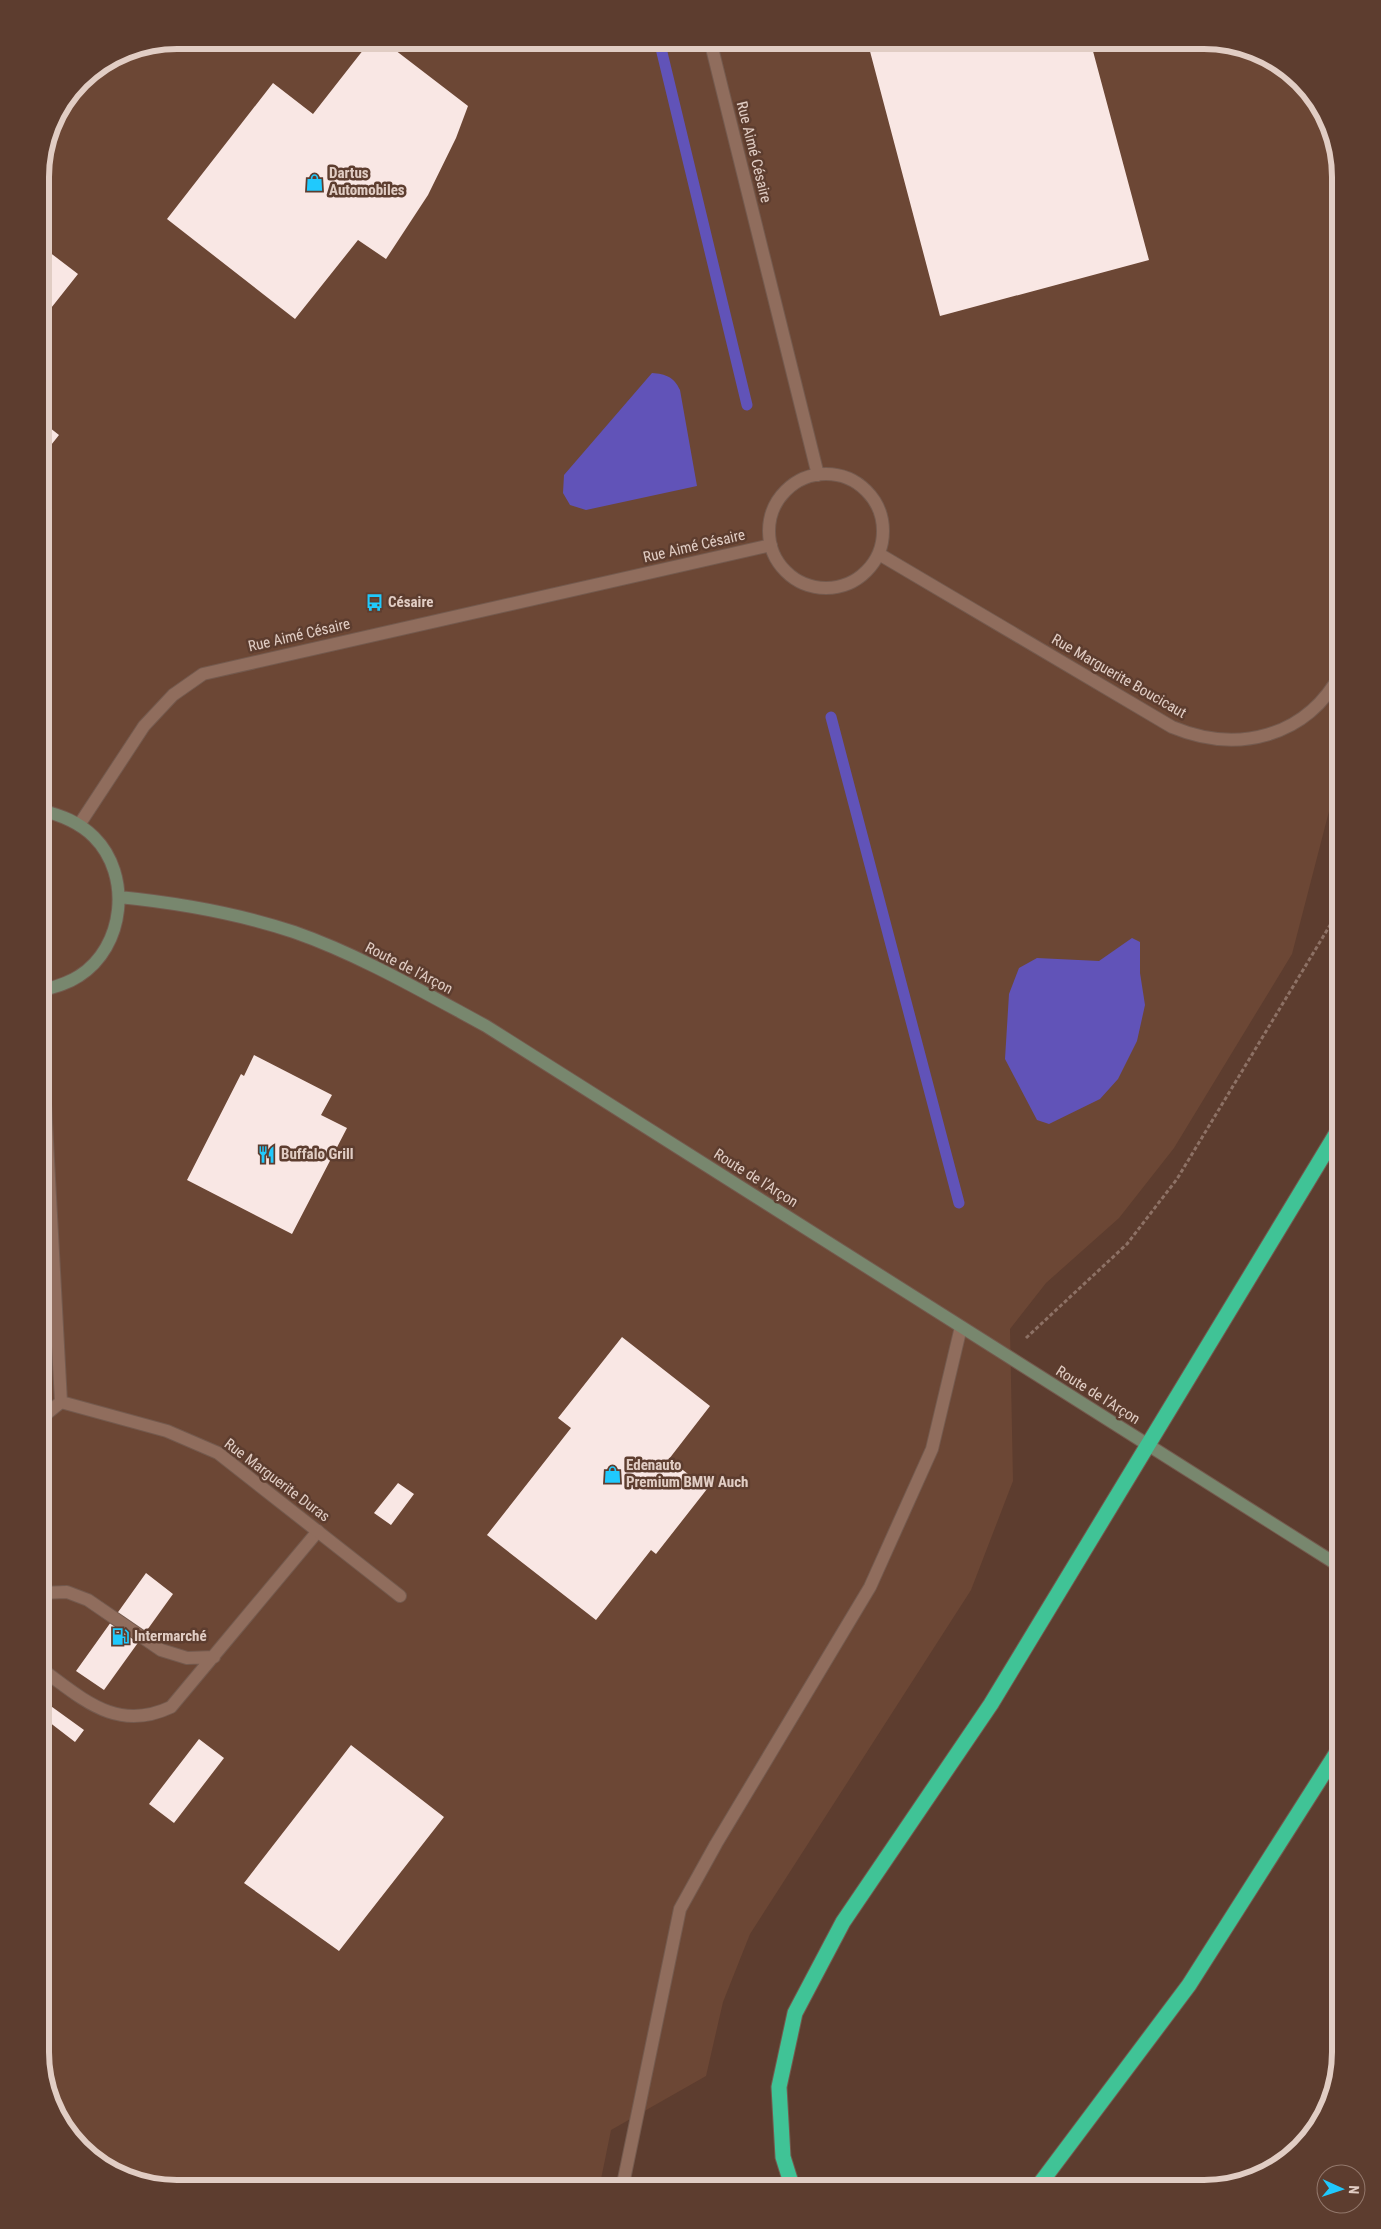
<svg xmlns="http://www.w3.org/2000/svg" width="1381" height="2229" font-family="'Roboto Condensed',sans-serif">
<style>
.built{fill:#6c4735}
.water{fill:#6153b8}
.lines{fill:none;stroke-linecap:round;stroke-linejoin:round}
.stream{stroke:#6153b8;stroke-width:11}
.building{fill:#f9e7e4}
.lane-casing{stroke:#745a4e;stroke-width:14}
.street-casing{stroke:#745a4e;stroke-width:14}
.secondary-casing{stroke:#745a4e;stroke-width:14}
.highway-casing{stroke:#745a4e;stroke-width:17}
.path{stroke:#8d7165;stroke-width:3;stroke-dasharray:4 2.5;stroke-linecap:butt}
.lane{stroke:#906d5d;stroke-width:12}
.street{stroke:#906d5d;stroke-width:12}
.secondary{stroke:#78876e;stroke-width:12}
.highway{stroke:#40c396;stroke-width:15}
.labels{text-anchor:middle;stroke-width:5;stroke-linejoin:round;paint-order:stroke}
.street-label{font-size:15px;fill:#e1cdc4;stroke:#5d3d2f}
.poi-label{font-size:15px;font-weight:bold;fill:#e1cdc4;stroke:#5d3d2f;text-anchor:start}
.rim{fill:none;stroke:#e1cdc4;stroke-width:6}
</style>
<rect width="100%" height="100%" fill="#5d3d2f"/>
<path class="built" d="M177,40H1213L1280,63L1327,116L1341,177V765L1292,954L1174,1148L1119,1218L1046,1283L1010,1329L1013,1481L971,1590L750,1934L723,2002L706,2076L611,2130L599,2189H168L101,2166L54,2113L40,2052V168L54,117L80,80L125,50Z"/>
<path class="water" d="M652,373C666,374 674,377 680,390L697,486L586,510L570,505L563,493L564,475Z
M1132,938L1140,942V973L1145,1005L1137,1041L1118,1079L1100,1099L1049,1124L1037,1120L1005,1059L1009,994L1019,968L1037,958L1099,961Z"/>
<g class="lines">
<path class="stream" d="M659,40L747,405
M831,717L959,1203"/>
</g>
<path class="building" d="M371,40H382L468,106L456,138L428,195L386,259L358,240L295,319L167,219L273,83L313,114Z
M867,40H1090L1149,260L940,316Z
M40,245L78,274L40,322Z
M40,420L59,435L40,459Z
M254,1055L332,1095L321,1115L347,1128L292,1234L187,1180L241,1074L244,1076Z
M622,1337L710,1406L669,1459L707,1489L656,1554L651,1550L596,1620L487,1535L571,1428L558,1418Z
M398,1483L414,1494L391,1525L374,1513Z
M146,1573L173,1594L104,1690L76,1671Z
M48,1704L84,1730L75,1742L40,1715Z
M199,1739L224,1758L174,1823L149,1804Z
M351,1745L444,1817L339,1951L244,1883Z"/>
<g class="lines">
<defs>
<path id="lane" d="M40,1593L67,1592L88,1600L161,1650L187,1658L214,1657
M40,1668C82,1698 116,1733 171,1707L318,1531
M622,2189L680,1909L716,1844L870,1587L932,1449L961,1327"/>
<path id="street" d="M710,40L818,475
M769 531a57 57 0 1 1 114 0a57 57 0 1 1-114 0Z
M879,554L1172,727C1237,754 1306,738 1341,673
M79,825L144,726L173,695L203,674L771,545
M61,1402L167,1431L218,1453L400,1596
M40,1419L61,1402L40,1010"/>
<path id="secondary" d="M119,897C179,903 237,913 294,932C360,955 425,993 486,1026L1341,1567
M40,991C54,987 67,984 79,976C125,947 132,875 94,837C79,822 61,815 40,810"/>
<path id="highway" d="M793,2189L783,2157L779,2087L795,2013L843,1922L991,1704L1341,1126
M1036,2189L1189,1985L1341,1746"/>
</defs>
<use href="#lane" class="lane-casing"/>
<use href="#street" class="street-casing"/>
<use href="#secondary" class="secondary-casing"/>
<use href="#highway" class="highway-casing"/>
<path class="path" d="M1026,1338L1127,1244L1177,1179L1341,907"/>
<use href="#lane" class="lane"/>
<use href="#street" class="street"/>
<use href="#secondary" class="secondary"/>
<use href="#highway" class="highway"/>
</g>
<defs>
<symbol id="shop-bare" viewBox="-9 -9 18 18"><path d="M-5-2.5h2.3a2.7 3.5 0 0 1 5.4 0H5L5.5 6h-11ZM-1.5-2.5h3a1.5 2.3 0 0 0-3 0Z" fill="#20c9fd" stroke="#5d3d2f" stroke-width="2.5" paint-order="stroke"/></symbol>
<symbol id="bus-bare" viewBox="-9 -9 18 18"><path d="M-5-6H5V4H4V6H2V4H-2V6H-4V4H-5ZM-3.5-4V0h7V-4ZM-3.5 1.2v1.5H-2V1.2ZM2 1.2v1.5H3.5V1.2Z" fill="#20c9fd" stroke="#5d3d2f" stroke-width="2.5" paint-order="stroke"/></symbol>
<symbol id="restaurant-bare" viewBox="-9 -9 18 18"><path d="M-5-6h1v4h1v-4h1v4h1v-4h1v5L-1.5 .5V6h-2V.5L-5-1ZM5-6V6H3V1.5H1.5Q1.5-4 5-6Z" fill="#20c9fd" stroke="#5d3d2f" stroke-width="2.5" paint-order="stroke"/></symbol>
<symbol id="fuel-bare" viewBox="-9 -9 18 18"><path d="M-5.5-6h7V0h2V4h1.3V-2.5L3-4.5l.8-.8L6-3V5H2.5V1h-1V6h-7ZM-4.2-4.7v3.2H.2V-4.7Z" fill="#20c9fd" stroke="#5d3d2f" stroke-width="2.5" paint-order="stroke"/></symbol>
</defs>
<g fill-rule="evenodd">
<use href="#shop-bare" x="302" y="170" width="25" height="25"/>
<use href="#bus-bare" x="362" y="590" width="25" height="25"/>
<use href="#restaurant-bare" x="254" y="1142" width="25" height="25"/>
<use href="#shop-bare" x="600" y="1462" width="25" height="25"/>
<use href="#fuel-bare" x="108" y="1624" width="25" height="25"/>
</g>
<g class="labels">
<g class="street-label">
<text transform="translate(754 152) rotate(76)" y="5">Rue Aimé Césaire</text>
<text transform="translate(694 546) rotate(-13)" y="5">Rue Aimé Césaire</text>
<text transform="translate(299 635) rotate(-13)" y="5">Rue Aimé Césaire</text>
<text transform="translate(1119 676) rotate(30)" y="5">Rue Marguerite Boucicaut</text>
<text transform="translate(409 968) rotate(27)" y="5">Route de l’Arçon</text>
<text transform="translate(756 1178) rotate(32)" y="5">Route de l’Arçon</text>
<text transform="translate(1098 1395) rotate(32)" y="5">Route de l’Arçon</text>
<text transform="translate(277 1480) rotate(37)" y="5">Rue Marguerite Duras</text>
</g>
<g class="poi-label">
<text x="329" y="178">Dartus<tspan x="329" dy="17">Automobiles</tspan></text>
<text x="388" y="607">Césaire</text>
<text x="281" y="1159">Buffalo Grill</text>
<text x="626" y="1470">Edenauto<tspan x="626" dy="17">Premium BMW Auch</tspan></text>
<text x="134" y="1641">Intermarché</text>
</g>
</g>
<path d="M0 0H1381V2229H0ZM177 49H1204A128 128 0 0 1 1332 177V2052A128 128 0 0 1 1204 2180H177A128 128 0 0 1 49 2052V177A128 128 0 0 1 177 49Z" fill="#5d3d2f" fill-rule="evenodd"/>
<path class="rim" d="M177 49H1204A128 128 0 0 1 1332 177V2052A128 128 0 0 1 1204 2180H177A128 128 0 0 1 49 2052V177A128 128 0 0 1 177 49Z"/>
<g transform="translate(1341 2189) rotate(93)"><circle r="24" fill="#5d3d2f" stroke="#92776b"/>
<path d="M0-4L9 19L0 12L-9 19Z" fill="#20c9fd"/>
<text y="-8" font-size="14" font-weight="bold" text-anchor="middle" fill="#e1cdc4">N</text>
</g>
</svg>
